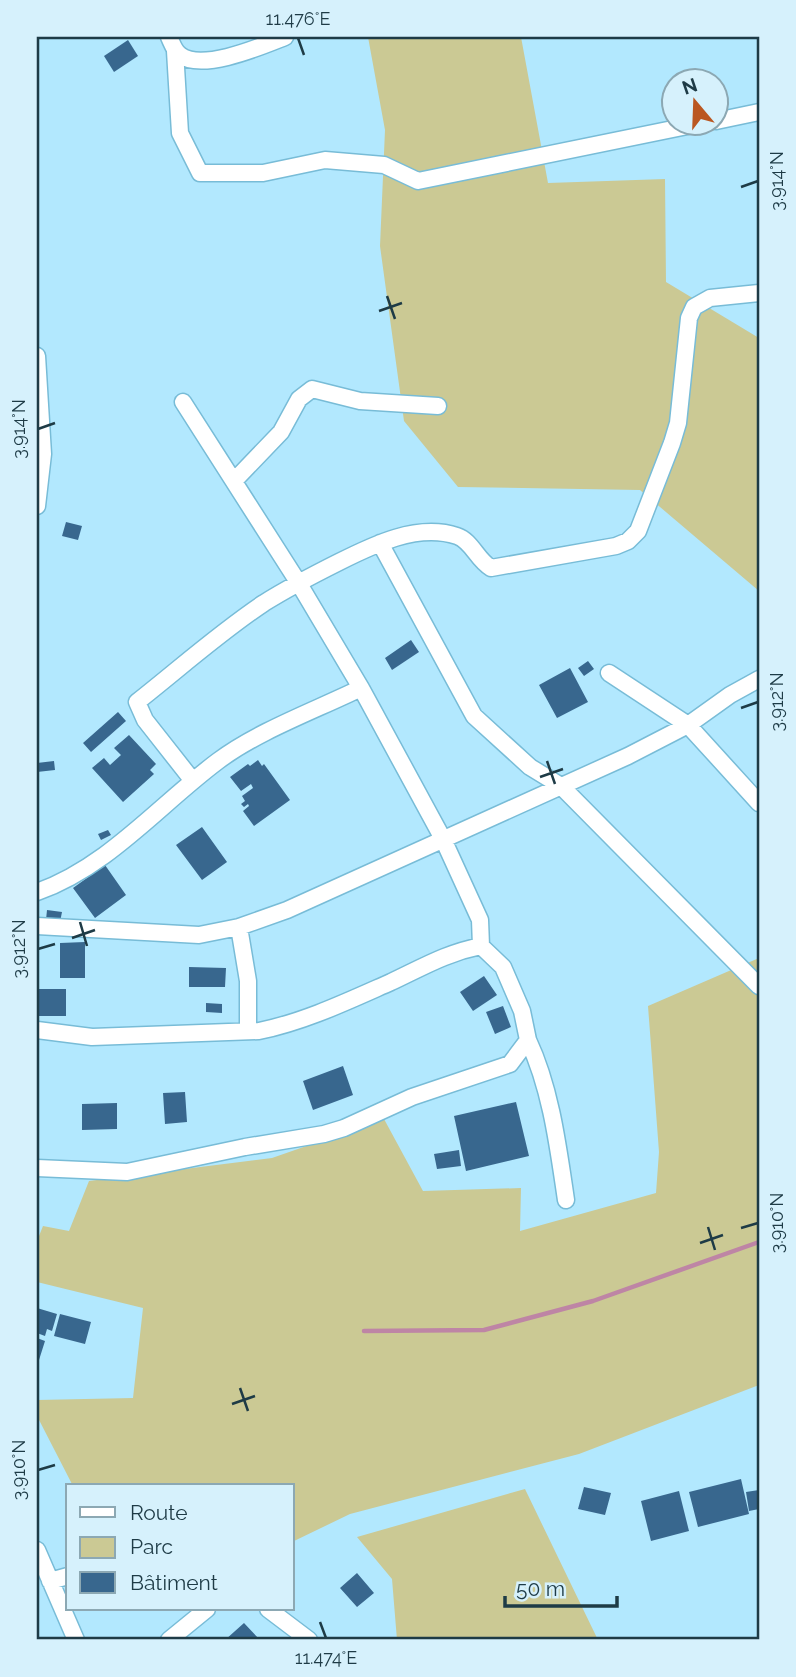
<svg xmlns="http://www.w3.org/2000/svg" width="796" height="1677" font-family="Raleway,sans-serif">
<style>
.green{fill:#cbc994}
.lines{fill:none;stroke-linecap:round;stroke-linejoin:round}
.stream{stroke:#be85a5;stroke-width:4.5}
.building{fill:#38678e}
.minor-casing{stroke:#78bcd7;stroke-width:19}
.minor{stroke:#fff;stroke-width:16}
.ticks{fill:none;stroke:#1e3b46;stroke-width:2.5}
.neatline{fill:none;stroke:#1e3b46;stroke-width:2.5}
.ticks-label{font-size:18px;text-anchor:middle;fill:#1e3b46}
</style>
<rect width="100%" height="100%" fill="#b2e8fe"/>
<path class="green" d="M368,37H521L548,183L665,179L666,282L759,338V591L640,490L458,487L404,421L380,246L385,130Z
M759,958V1385L579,1454L350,1514L292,1542V1486H73L37,1416V1400L133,1398L143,1308L37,1282V1241L43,1226L69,1231L89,1181L272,1158L384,1119L423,1191L521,1188L520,1231L656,1193L659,1152L648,1006Z
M525,1489L598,1640H397L392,1579L357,1537Z"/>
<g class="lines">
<path class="stream" d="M364,1331L484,1330L593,1301L759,1242"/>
</g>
<path class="building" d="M128,40L138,56L114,72L104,56Z
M66,522L82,526L78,540L62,536Z
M411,640L419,652L392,670L385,658Z
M588,661L594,669L584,676L578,668Z
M570,668L588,702L557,718L539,685Z
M118,712L126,721L91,752L83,743Z
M129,735L156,764L150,770L154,774L123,802L92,768L104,758L110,765L121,755L114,748Z
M258,760L262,766L264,764L290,800L254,826L243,811L249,806L248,804L244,807L241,804L245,801L242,796L253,788L251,784L241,791L230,777L248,764L250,766Z
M54,761L55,770L37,772V763Z
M202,827L227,862L202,880L176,845Z
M108,830L111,835L101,840L98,834Z
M105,865L126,895L95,918L73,888Z
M47,910L62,912L60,922L46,920Z
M85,942V978H60V943Z
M189,967L226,968L225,987H189Z
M484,976L497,995L473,1011L460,992Z
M37,989H66V1016H37Z
M206,1003L222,1004V1013L206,1012Z
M503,1006L511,1027L495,1034L486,1012Z
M343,1066L353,1095L313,1110L303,1081Z
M185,1092L187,1122L165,1124L163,1093Z
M516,1102L529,1156L466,1171L454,1116Z
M117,1103V1129L82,1130V1104Z
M459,1150L461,1166L437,1169L434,1154Z
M37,1308L57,1314L52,1331L47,1329L45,1336L37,1333Z
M60,1314L91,1322L85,1344L54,1336Z
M37,1338L45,1341L39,1360L37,1359Z
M741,1479L749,1514L698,1527L689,1492Z
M584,1487L611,1493L605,1515L578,1509Z
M759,1490V1509L749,1511L746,1492Z
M679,1491L689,1531L651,1541L641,1501Z
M357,1573L374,1593L357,1607L340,1588Z
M244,1623L260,1640H225Z"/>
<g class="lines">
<defs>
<path id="minor" d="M169,37C172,43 174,51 180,55C202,72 262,46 285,37
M175,51L180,133L200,173H263L325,160L384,165L418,181L707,122
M716,121L759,112
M37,356L43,454L37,506
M234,481L281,432L299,399L312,389L360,401L438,406
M380,543L474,716L530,767L561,786L759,986
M609,673L688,725L759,803
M193,781L145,720L137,702C179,669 219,633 264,603C288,588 313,575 339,562C373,545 417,523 457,536C472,541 477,560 491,568L616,546L628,541L638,531L672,443L678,423L689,318L694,307L710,298L759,293
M37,892C108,867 159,805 218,761C258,731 316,710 361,688
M37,926L199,935L239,927L287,910L628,756L688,725L730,695L759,679
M239,927L248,981V1031
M37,1030L92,1037L259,1031C304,1022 348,1001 391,982C423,967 446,953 481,946L480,920L443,839L361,688L298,582L183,402
M528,1040C551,1089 558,1146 566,1200
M37,1168L127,1172L245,1147L324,1134L344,1128L412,1097L510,1064L528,1040L522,1011L503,967L481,946
M37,1550L76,1640
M50,1581L68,1576
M268,1609L309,1640
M169,1640L207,1609"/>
</defs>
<use href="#minor" class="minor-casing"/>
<use href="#minor" class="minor"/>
</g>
<path class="ticks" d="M298,38L304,55M741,187L758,181M387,296L395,319M379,311L402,303M38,429L55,423M741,708L758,702M547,761L555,784M540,777L563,769M80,922L87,946M72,938L95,930M38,949L55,944M708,1227L715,1250M741,1228L758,1223M700,1243L723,1235M240,1388L248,1411M232,1404L255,1396M38,1470L55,1465M320,1622L326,1638"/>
<rect width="796" height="1677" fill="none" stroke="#d6f1fc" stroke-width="77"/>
<rect x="66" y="1484" width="228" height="126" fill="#d6f1fc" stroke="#8ca8b3" stroke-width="2"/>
<rect x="80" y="1507" width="35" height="10" fill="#ffffff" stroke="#8ca8b3" stroke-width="2"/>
<text x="130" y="1520" font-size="21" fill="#1e3b46">Route</text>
<rect x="80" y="1537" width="35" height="21" fill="#cbc994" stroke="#8ca8b3" stroke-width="2"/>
<text x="130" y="1554" font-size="21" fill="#1e3b46">Parc</text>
<rect x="80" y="1572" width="35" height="21" fill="#38678e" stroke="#8ca8b3" stroke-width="2"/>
<text x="130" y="1590" font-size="21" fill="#1e3b46">Bâtiment</text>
<g transform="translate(695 102) rotate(341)"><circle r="33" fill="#d6f1fc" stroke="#8ca8b3" stroke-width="2"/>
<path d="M0-5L12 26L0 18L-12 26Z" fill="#ba5721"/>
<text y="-10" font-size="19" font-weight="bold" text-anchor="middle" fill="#1e3b46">N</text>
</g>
<path d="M505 1596v10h112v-10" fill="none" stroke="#1e3b46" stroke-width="3.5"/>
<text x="516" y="1596" font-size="21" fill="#1e3b46" stroke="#d6f1fc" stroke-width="5" paint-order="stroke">50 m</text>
<rect x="38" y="38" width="720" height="1600" class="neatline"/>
<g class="ticks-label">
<text x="298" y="25">11.476°E</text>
<text transform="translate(777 181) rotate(-90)" y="6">3.914°N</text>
<text transform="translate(19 429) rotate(-90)" y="6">3.914°N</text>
<text transform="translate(777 702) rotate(-90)" y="6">3.912°N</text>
<text transform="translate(19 949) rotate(-90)" y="6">3.912°N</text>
<text transform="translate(777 1223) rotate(-90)" y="6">3.910°N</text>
<text transform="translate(19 1470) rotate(-90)" y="6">3.910°N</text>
<text x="326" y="1664">11.474°E</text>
</g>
</svg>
